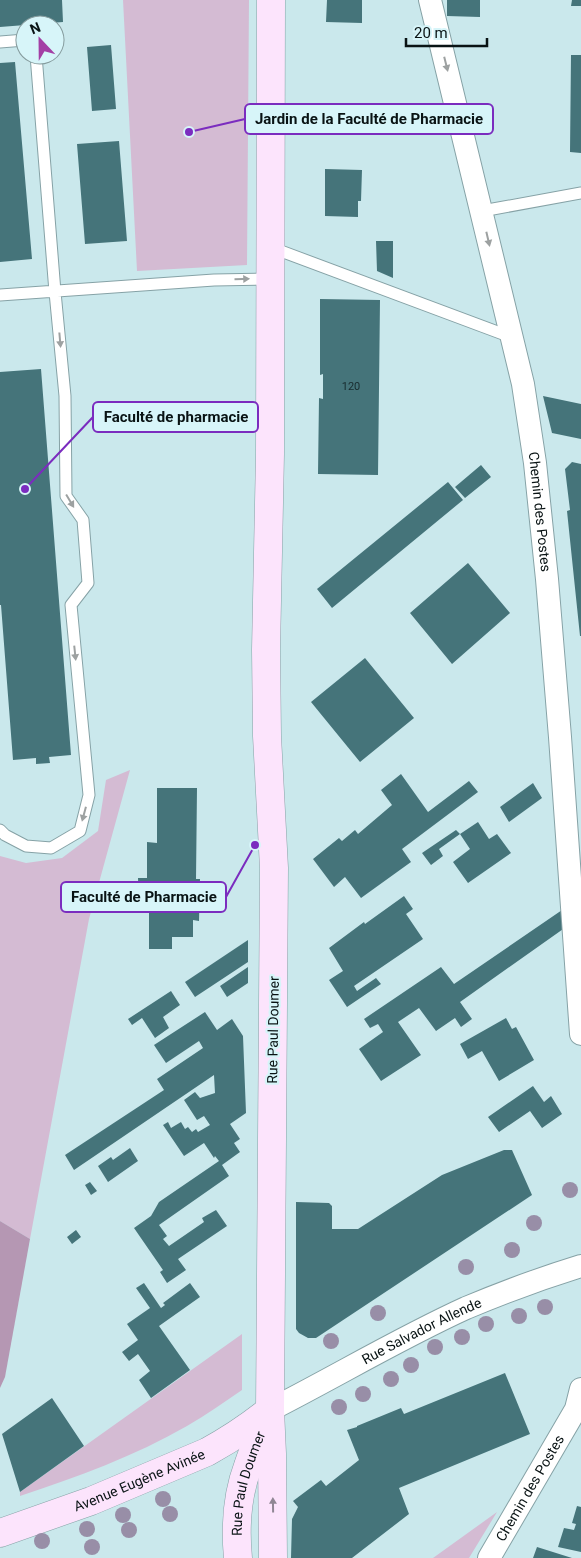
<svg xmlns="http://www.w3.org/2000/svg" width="581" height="1558" font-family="Roboto,sans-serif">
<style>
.green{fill:#d4bbd3}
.forest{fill:#b597b3}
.building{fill:#45747a}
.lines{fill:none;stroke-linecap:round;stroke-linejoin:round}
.lane-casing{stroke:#86a2a6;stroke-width:13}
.street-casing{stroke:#86a2a6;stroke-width:24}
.secondary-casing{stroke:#86a2a6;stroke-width:29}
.lane{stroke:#fff;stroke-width:11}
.street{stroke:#fff;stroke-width:22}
.secondary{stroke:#fce4fc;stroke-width:28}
.tree{fill:#988ea7}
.oneway{fill:#9da1a1}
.oneway2{fill:#8f8694}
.labels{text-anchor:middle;stroke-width:4.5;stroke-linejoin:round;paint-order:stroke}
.number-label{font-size:11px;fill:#182b2e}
.street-label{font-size:14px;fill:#091314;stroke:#d7f5f9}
.leader{fill:none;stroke:#7b2cbf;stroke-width:2}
.callout-dot{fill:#7b2cbf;stroke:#d7f5f9;stroke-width:2}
.callout{fill:#d7f5f9;stroke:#7b2cbf;stroke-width:2}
.callout-label{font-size:15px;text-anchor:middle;font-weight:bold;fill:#091314}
</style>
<rect width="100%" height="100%" fill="#cae8ec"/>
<path class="green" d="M123,0H249L247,265L137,271Z
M130,770L89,919L30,1239L0,1221V856L26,863L62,858L98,831L106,780Z
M242,1334V1390C224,1402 206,1415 187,1426C135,1456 77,1477 20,1496V1492Z
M497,1512L469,1558H433Z"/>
<path class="forest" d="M0,1221L30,1239L5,1377L0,1388Z"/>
<path class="building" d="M0,0H62L63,22L0,27Z
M327,0H362V23L326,22Z
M447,0H480V17L447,16Z
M572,0H581V6H571Z
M111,45L116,109L92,111L87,47Z
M571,55H581V153L570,152Z
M15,62L32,259L0,262V63Z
M119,141L127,241L85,244L77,144Z
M325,169L362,170L361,201H358V217L325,216Z
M376,241H393V278L377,271Z
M320,299L380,300L378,475L318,474L319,398L323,399V374L320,375Z
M41,369L71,755L49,757L50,763L36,764V758L13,760L1,605H0V372Z
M543,396L581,404V439L552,433Z
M572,462L581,464V636H580L567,511L570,510L565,469Z
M481,465L491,477L465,498L455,487Z
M448,482L463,500L332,608L317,589Z
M468,563L510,613L452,664L410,613Z
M365,658L414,718L360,762L311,702Z
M401,774L428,812L469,781L478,792L402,849L411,862L361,898L345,877L334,887L313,859L339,838L342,841L355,830L358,834L392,805L381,790Z
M533,783L542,798L509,822L500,807Z
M157,788H197L196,879H200L199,921L193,920V937H172V949H149V904H139L138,878H147V842L157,843Z
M478,822L489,839L497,834L511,853L468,883L453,862L470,849L460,834Z
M456,830L460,834L439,849L443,856L431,865L422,853Z
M404,896L413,909L406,914L423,939L354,986L357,991L376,978L381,984L347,1007L329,980L343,971L329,948L364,922L365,924Z
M565,908L566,927L460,1002L472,1019L461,1027L455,1018L436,1031L419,1008L398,1022L421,1055L381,1081L359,1049L383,1032L378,1024L370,1028L364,1019L441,967L454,984Z
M248,940V962L195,997L185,982Z
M248,967V983L227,997L220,986Z
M171,991L180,1005L163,1017L169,1028L155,1038L142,1018L132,1025L128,1019Z
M205,1012L217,1030L232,1019L243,1036L246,1113L230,1124L240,1139L234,1143L240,1152L222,1165L229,1176L159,1225L167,1236L163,1239L169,1246L204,1222L202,1218L216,1210L227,1226L178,1259L186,1270L167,1283L160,1272L163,1270L134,1228L151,1216L159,1202L219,1161L215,1156L214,1158L204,1143L184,1156L163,1125L168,1122L171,1128L181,1122L185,1129L188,1127L192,1132L196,1129L198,1132L210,1125L204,1116L197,1120L184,1100L195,1092L200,1098L215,1093L214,1075L74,1170L65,1155L164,1090L157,1079L203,1048L199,1041L166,1063L154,1045Z
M506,1018L512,1029L516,1027L534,1060L499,1081L482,1051L468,1059L460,1044Z
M533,1086L544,1102L551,1096L562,1114L542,1128L530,1111L499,1132L488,1117Z
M130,1148L138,1161L108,1182L98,1166L111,1157L113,1160Z
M504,1150H512L532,1195L316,1338H308L299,1333L296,1329V1202L329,1203L332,1206V1229H358L442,1175Z
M90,1182L97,1191L91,1195L85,1185Z
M76,1230L81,1237L72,1244L67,1237Z
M144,1283L161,1308L165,1305L163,1303L190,1283L200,1297L159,1326L190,1370L151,1398L139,1380L150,1371L138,1354L129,1361L122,1352L138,1340L127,1324L150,1308L136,1288Z
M505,1373L530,1434L399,1488L409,1514L352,1558H291L292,1519L298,1507L293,1501L321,1480L326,1486L359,1460L347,1430L357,1427V1426L401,1408L404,1414Z
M52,1398L84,1446L20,1492L2,1434Z
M577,1506L581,1507V1552L558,1547L564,1528L574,1530L576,1524L572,1523Z
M537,1547L572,1558H533Z"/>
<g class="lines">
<defs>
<path id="lane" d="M0,42L25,40
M482,211L581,193
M270,247L511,337
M0,295L214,280L270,279
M0,830L5,835L26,846L51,848L80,831L89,795L71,605L88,583L83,520L66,496L65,396L55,292L36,55"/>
<g id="street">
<path id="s1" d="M430,0L523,384L535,463L547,579L560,737L581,1034"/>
<path id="s2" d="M270,1410C335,1377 400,1338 466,1308C504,1292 542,1278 581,1266"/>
<path id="s3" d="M489,1558L576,1409L581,1389"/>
</g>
<g id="secondary">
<path d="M271,0L270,454L266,650L267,736L274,868L270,1410L272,1454L273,1558"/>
<path id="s4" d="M0,1533L91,1501L207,1452C229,1440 250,1426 270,1410"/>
<path id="s5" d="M238,1558C235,1527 237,1495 248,1466C253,1450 260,1434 267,1418"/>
</g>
</defs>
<use href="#lane" class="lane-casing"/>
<use href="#street" class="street-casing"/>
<use href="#secondary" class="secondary-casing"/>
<use href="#lane" class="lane"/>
<use href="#street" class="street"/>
<use href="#secondary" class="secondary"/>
</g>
<g class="tree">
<circle cx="570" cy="1190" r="8"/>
<circle cx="534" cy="1223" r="8"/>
<circle cx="512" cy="1250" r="8"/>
<circle cx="466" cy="1267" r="8"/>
<circle cx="545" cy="1307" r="8"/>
<circle cx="378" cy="1313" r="8"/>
<circle cx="519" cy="1316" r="8"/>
<circle cx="486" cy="1324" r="8"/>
<circle cx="462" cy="1337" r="8"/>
<circle cx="331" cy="1341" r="8"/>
<circle cx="435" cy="1347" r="8"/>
<circle cx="411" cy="1365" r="8"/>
<circle cx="391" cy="1379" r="8"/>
<circle cx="363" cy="1394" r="8"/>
<circle cx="339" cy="1407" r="8"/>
<circle cx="163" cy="1499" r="8"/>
<circle cx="170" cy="1514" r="8"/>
<circle cx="123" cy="1515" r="8"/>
<circle cx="87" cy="1529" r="8"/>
<circle cx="129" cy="1530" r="8"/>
<circle cx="42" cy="1541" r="8"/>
<circle cx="92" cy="1547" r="8"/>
</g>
<defs><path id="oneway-solid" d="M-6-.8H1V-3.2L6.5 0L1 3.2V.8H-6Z" transform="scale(1.25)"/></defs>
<g class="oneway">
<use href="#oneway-solid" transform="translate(446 64) rotate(76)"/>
<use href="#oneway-solid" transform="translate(488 239) rotate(77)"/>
<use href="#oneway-solid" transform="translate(242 279) rotate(-2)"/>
<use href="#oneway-solid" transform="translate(60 340) rotate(85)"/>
<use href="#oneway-solid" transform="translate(70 501) rotate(59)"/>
<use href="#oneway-solid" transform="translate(75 653) rotate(84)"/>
<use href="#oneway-solid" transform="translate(84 814) rotate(105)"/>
</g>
<use class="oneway2" href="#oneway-solid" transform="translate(273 1505) rotate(-91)"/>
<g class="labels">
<g class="number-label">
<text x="351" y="390">120</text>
</g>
<g class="street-label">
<text dy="5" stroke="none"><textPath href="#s1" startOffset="524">Chemin des Postes</textPath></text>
<text transform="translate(273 1030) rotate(-89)" y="5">Rue Paul Doumer</text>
<text dy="5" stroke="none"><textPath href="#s2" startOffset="171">Rue Salvador Allende</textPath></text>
<text dy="5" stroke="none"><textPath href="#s4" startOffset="149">Avenue Eugène Avinée</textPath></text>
<text dy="5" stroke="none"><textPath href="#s5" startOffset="76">Rue Paul Doumer</textPath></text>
<text dy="5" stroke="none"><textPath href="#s3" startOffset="81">Chemin des Postes</textPath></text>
</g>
</g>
<path class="leader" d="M189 132L245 119M25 489L93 417M255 845L226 897"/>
<g class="callout-dot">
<circle cx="189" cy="132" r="5"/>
<circle cx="25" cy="489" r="5"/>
<circle cx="255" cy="845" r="5"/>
</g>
<g class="callout">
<rect x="245" y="104" width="248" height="30" rx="5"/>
<rect x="93" y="402" width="165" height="30" rx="5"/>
<rect x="61" y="882" width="165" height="30" rx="5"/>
</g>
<g class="callout-label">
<text x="369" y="124">Jardin de la Faculté de Pharmacie</text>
<text x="176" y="422">Faculté de pharmacie</text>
<text x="144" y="902">Faculté de Pharmacie</text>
</g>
<g transform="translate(40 40) rotate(338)"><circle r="24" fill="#d7f5f9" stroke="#859b9d"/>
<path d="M0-4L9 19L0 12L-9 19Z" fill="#a33fa5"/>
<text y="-8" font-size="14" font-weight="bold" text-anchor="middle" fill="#091314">N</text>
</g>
<path d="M406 38v8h81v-8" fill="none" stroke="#091314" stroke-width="2.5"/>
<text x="414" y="38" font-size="15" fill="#091314" stroke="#d7f5f9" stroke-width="4" paint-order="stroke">20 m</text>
</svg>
